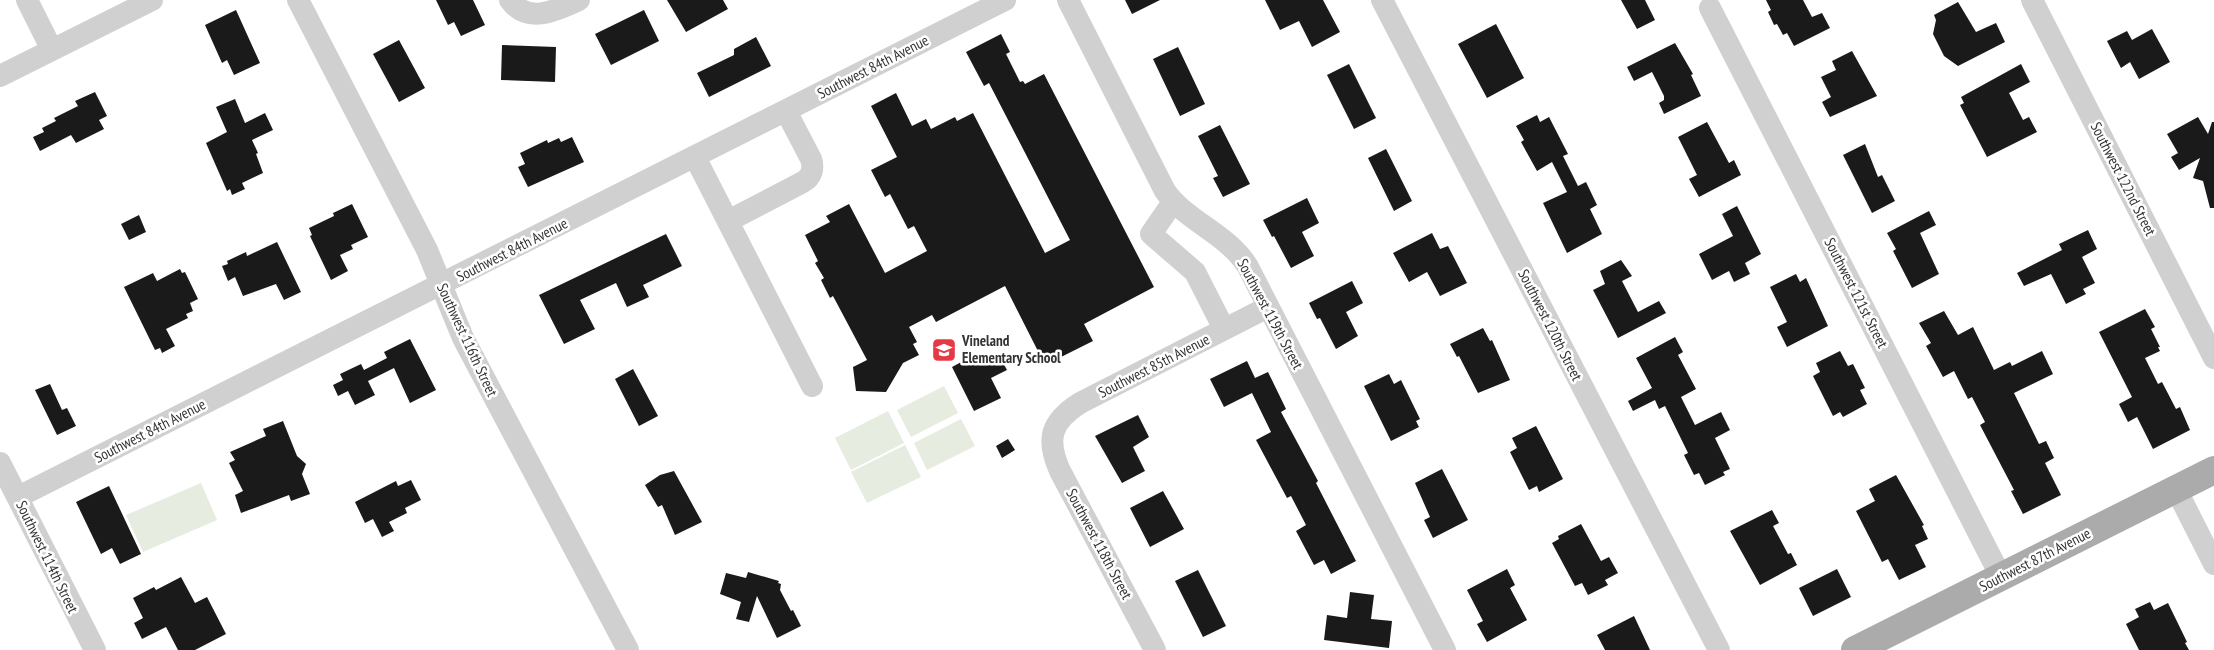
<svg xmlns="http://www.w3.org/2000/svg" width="2214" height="650" font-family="'PT Sans Narrow',sans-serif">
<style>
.pitch{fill:#e6ecdf}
.building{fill:#1a1a1a}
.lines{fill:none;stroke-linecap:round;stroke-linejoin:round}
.minor{stroke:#d0d0d0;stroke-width:22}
.major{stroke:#ababab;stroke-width:28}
.labels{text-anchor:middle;stroke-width:5;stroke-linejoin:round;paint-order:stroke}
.street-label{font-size:15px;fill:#333;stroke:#fff}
.poi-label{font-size:15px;font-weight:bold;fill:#333;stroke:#fff;text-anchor:start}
</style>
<rect width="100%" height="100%" fill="#fff"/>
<path class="pitch" d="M944,386L958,413L911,437L897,410Z
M888,411L904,443L851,470L835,438Z
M961,419L975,446L927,470L914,443Z
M905,445L921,477L867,503L851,472Z
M201,483L217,520L143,552L126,515Z"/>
<path class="building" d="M436,0H473L485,25L461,36L454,22L448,25Z
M667,0H723L728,9L686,32Z
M1125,0H1160L1132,14Z
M1265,0H1323L1340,32L1312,47L1299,21L1280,30Z
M1621,0H1645L1655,20L1637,29Z
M1766,0H1803L1812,17L1822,13L1830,28L1794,46L1787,33L1783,35L1777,24L1774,25L1768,12L1771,10Z
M1958,2L1976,32L1996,23L2005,42L1958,66L1944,56L1933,34L1936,20L1934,15Z
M236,10L260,63L234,75L227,60L222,63L205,25Z
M644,10L659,41L611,65L595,34Z
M1496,24L1524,78L1487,98L1458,44Z
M2152,29L2170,62L2139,79L2130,62L2121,68L2107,41L2127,31L2132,40Z
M1001,34L1010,52L1006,54L1020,82L1023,81L1025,84L1044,74L1154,287L1084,324L1093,341L1045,365L1005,286L936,322L932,315L909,327L917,342L913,344L919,355L903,363L886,392L856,391L853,367L867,360L833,296L830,298L821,280L824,278L815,263L818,261L805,235L830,222L826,216L849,204L885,273L927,251L914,226L908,229L890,194L885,197L871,170L897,157L871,106L896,93L912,126L926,119L931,129L955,117L957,121L973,113L1045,253L1070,240L989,83L984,86L966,52Z
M756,37L771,66L709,97L697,73L734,55V49Z
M399,40L425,88L399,102L373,54Z
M1675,43L1693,74L1691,75L1701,96L1664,114L1659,103L1664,100V96L1652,72L1634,81L1627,67Z
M502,45L556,47L555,82L501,80Z
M1178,47L1205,104L1180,116L1153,59Z
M1852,51L1877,96L1830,117L1822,102L1831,97L1821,77L1836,70L1832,61Z
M1349,64L1376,118L1354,129L1327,75Z
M2021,64L2030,82L2009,93L2023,120L2029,117L2037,132L1987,157L1960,105L1964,103L1961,97Z
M95,92L107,116L99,120L104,129L76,143L71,135L40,151L33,137L44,132L42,128L56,121L54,118L78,106L75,101Z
M235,99L245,123L265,113L273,130L252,140L258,153L256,154L263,173L242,183L245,189L232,195L230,189L227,191L206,143L227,132L216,107Z
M1537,115L1540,122L1549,117L1568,154L1563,156L1578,186L1586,182L1597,205L1590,209L1602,234L1567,253L1543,203L1567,192L1552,162L1537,171L1521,142L1524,140L1516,126Z
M2198,117L2208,134L2212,122H2214V208H2210L2203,181L2193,178L2200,158L2179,170L2171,157L2178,153L2167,134Z
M1707,122L1729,163L1734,160L1741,175L1699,197L1689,179L1697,175L1678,137Z
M1220,125L1250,184L1223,197L1213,178L1218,176L1198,136Z
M572,137L584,162L528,187L518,167L525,164L520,153L547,140L548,143L559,138L561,142Z
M1865,144L1878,177L1882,175L1895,201L1872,213L1843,155Z
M1386,149L1412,201L1394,211L1368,158Z
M1307,198L1319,223L1302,232L1314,256L1291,268L1274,236L1272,237L1263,220Z
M352,204L368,237L351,245L353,249L340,255L348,271L331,280L310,236L312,235L309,228L334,216L333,213Z
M1737,206L1761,254L1745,263L1750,274L1734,282L1729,271L1712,280L1699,254L1733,236L1722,214Z
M1929,211L1936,225L1920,233L1939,274L1912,288L1893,251L1896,249L1887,233Z
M139,215L146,232L129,240L121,224Z
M2088,230L2097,249L2082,257L2095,283L2083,289L2086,294L2066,304L2051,274L2024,286L2017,273L2062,250L2059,244Z
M1432,233L1440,249L1448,246L1467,283L1440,296L1427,272L1409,282L1393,253Z
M666,234L682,266L643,285L649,297L627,307L616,283L580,300L595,329L564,344L539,295Z
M277,242L301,292L284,300L276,284L243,296L235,277L228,281L222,266L228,264L227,261L246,252L247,256Z
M1621,260L1632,276L1622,281L1638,312L1659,301L1666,313L1618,338L1593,290L1605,284L1600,271Z
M180,269L182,273L185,272L198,299L190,303L193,311L186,314L188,318L166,329L175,346L162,353L160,348L155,350L124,287L153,273L157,281Z
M1796,274L1800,282L1806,278L1828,326L1787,347L1777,327L1787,322L1770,287Z
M1352,281L1363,303L1346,312L1358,336L1336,349L1320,318L1317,319L1309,303Z
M2145,309L2155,327L2151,329L2160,347H2158L2160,351L2145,358L2158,384L2162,382L2176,409L2180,407L2190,430L2153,449L2137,417L2128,422L2119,404L2132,397L2099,332Z
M1944,311L1958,335L1973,327L1994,370L2010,362L2012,366L2042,351L2053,374L2014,393L2039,444L2046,441L2054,458L2045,463L2061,495L2023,514L2011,491L2014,490L1980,425L1985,422L1972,397L1968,399L1954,371L1943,377L1926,346L1931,343L1919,323Z
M1483,328L1490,341L1492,340L1510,380L1478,393L1459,356L1457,357L1450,344Z
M1675,337L1683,352L1678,355L1696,389L1681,397L1695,425L1721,412L1730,430L1715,438L1730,469L1723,472L1725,475L1705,485L1699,473L1694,475L1684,455L1688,453L1665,406L1659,409L1655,400L1633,411L1628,401L1652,388L1636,358Z
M410,339L436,390L410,403L394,368L368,381L375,395L355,405L348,391L338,396L333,385L343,380L340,374L361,364L364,370L387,358L384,352Z
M1840,351L1848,366L1853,364L1865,388L1860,390L1867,404L1843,417L1840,412L1833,416L1813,376L1820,372L1816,363Z
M978,353L984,364L1000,357L1007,370L991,378L1001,398L974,411L952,367Z
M1247,361L1255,378L1268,372L1286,409L1281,412L1318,481L1316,483L1356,561L1331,574L1324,560L1314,565L1296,531L1306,525L1291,496L1287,498L1256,440L1271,432L1252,393L1224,407L1210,379Z
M633,369L658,416L639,426L615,379Z
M1389,374L1394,384L1401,380L1420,419L1416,421L1419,427L1391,441L1364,386Z
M50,384L62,410L67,408L76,426L57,435L35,390Z
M1138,415L1149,437L1133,447L1145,471L1122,483L1095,436Z
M283,421L297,456L306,464L302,474L310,494L291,501L289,495L241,513L235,495L243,491L229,463L235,460L230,452L266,436L263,429Z
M1536,426L1563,479L1539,492L1537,486L1529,490L1510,452L1517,448L1512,438Z
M1008,439L1015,450L1002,458L996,446Z
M1442,469L1468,520L1433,538L1424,520L1430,517L1415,483Z
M674,471L702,522L675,535L662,505L658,507L645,485L660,475Z
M1896,475L1924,525L1922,526L1928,539L1915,545L1926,567L1899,580L1888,559L1882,562L1856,511L1875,501L1869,489Z
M411,480L421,500L405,508L407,513L389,522L394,531L382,537L373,519L365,523L355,502L396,481L398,486Z
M109,486L141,554L120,564L112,548L101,554L76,502Z
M1163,491L1184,529L1150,547L1130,508Z
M1772,510L1779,523L1773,526L1788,554L1791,553L1797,565L1760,585L1730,531Z
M1581,524L1601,561L1609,557L1618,573L1605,580L1608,585L1588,595L1582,583L1575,586L1552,543L1559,539L1558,536Z
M1507,569L1515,585L1510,588L1527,620L1487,642L1477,624L1483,621L1467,590Z
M1837,569L1851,597L1813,616L1799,588Z
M1198,570L1226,626L1203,637L1175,581Z
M748,572L779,581L778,583L781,584L780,590L791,611L793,610L801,626L777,638L757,596L749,622L736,619L741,602L720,594L726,573L746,578Z
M181,577L195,603L207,597L226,634L195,650H178L166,627L142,639L134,623L143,618L133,598L154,587L156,590Z
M1350,592L1374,595L1371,619L1392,621L1389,648L1324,640L1327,615L1347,618Z
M2150,602L2154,610L2168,603L2187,642L2185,643L2189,650H2139L2126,624L2139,617L2135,609Z
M1634,616L1650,650H1605L1597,635Z"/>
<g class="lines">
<path class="minor" d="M27,0L52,50
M298,0L427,250L463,338L628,650
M510,0C528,25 557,10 579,0
M1068,0L1165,191C1187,222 1228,234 1248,267L1445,650
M1382,0L1719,650
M2032,0L2214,358
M1710,8L2001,577
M0,76L152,0
M695,157L812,386
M1173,202L1151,234L1195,272L1224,329
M728,221L803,182C812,177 814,168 811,159L786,111
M0,463L95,650
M2176,489L2214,564
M18,497L1005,0
M1155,650L1060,471C1046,440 1050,422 1080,403L1268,307"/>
<path class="major" d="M1855,650L2214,470"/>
</g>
<defs>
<symbol id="school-square" viewBox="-11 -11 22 22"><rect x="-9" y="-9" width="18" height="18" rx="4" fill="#e63946" stroke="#fff"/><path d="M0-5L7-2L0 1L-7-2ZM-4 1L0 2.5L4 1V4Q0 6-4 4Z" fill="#fff"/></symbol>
</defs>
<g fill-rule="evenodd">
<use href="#school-square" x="930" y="336" width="28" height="28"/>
</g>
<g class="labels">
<g class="street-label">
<text transform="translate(873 67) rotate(-27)" y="5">Southwest 84th Avenue</text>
<text transform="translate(2123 179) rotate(63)" y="5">Southwest 122nd Street</text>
<text transform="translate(512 250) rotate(-27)" y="5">Southwest 84th Avenue</text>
<text transform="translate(1856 293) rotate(63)" y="5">Southwest 121st Street</text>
<text transform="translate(1270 314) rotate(62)" y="5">Southwest 119th Street</text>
<text transform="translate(1550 325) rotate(63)" y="5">Southwest 120th Street</text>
<text transform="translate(467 340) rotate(65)" y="5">Southwest 116th Street</text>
<text transform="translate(1154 366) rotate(-27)" y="5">Southwest 85th Avenue</text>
<text transform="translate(150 431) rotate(-27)" y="5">Southwest 84th Avenue</text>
<text transform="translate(1099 544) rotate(62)" y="5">Southwest 118th Street</text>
<text transform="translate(47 557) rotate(64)" y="5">Southwest 114th Street</text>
<text transform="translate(2035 560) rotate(-27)" y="5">Southwest 87th Avenue</text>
</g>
<g class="poi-label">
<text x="962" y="346">Vineland<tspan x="962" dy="17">Elementary School</tspan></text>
</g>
</g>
</svg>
